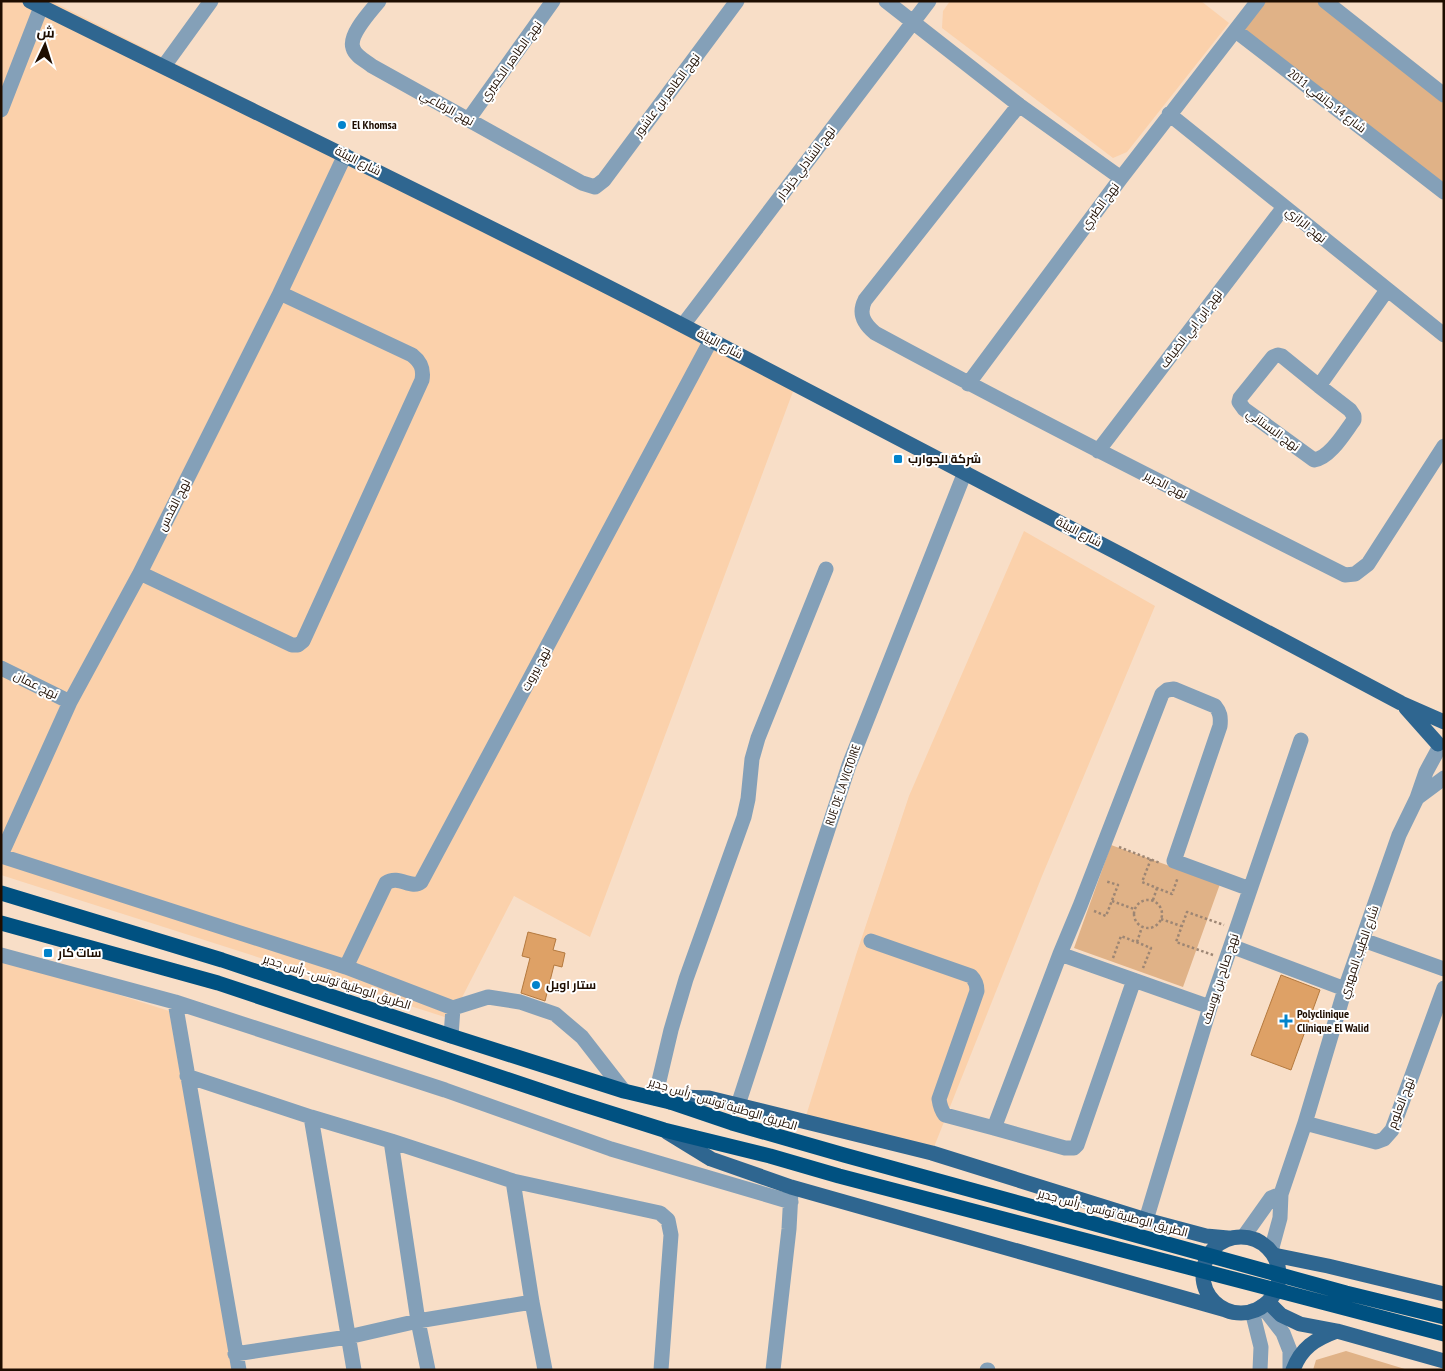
<svg xmlns="http://www.w3.org/2000/svg" width="1445" height="1371" font-family="'PT Sans Narrow',Cairo,sans-serif">
<style>
.built{fill:#fbd1ab}
.green{fill:#e0b287}
.building{fill:#dea166;stroke:#b4793e}
.lines{fill:none;stroke-linecap:round;stroke-linejoin:round}
.path{stroke:#9d8674;stroke-width:2.5;stroke-dasharray:2.5 2.5;stroke-linecap:butt}
.minor{stroke:#84a0b8;stroke-width:15}
.major{stroke:#2f6690;stroke-width:15}
.highway{stroke:#005181;stroke-width:15}
.poi-dot{fill:#0383cb;stroke:#fff;stroke-width:2}
.labels{text-anchor:middle;stroke-width:4;stroke-linejoin:round;paint-order:stroke}
.street-label{font-size:12px;fill:#1e0d00;stroke:#fff}
.poi-label{font-size:12px;font-weight:bold;fill:#1e0d00;stroke:#fff;text-anchor:start}
</style>
<rect width="100%" height="100%" fill="#f8dec7"/>
<path class="built" d="M1,1H51L675,314L798,378L590,937L514,896L451,1019L1,875Z
M950,1H1201L1229,23L1127,152L1113,158L942,28L943,11Z
M1024,531L1155,606L1042,876L934,1147L806,1116L856,955L909,796Z
M1,957L169,1011L234,1370H1Z"/>
<path class="green" d="M1262,1H1321L1444,98V188L1242,28Z
M1111,845L1220,884L1183,987L1074,948Z
M1346,1351L1408,1370H1313L1316,1360Z"/>
<path class="building" d="M528,932L556,939L553,950L565,953L562,967L554,965L545,1001L521,993L530,958L522,956Z
M1281,975L1320,990L1291,1070L1251,1055Z"/>
<g class="lines">
<path class="path" d="M1119,847L1160,863
M1151,859L1142,882L1172,894L1178,877
M1134 914a14 14 0 1 1 28 0a14 14 0 1 1-28 0Z
M1153,900L1157,888
M1112,901L1134,909
M1094,911L1106,916L1118,885L1105,881
M1161,919L1181,926
M1137,942L1142,927
M1213,955L1176,942L1187,912L1224,925
M1113,958L1121,936L1151,948L1143,968"/>
<path class="minor" d="M379,1C371,11 348,35 353,48C355,56 366,61 372,66L582,183L595,187L604,180L737,1
M886,1L1019,105L1121,178
M1325,1L1444,95
M1236,31L1444,192
M164,66L211,1
M1019,105L865,300C858,314 864,324 875,333C1030,417 1188,496 1345,575L1355,574L1368,564L1444,446
M1,110L41,7
M1169,114L1444,335
M468,120L553,1
M683,325L929,1
M1278,355L1282,356L1319,386L1350,410L1354,416V420C1345,432 1330,458 1314,460L1244,409L1239,402L1240,398L1273,357Z
M968,384L1121,178L1258,1
M1319,386L1387,290
M1098,451L1284,207
M140,573L292,645H298L303,641L422,380C424,369 421,362 412,355L280,293
M1,668L70,702
M1417,798L1444,778
M1,855L70,702L140,573L280,293L345,155
M1,856L346,967L453,1008L451,1036
M1363,940L1444,969
M871,941L971,976C975,980 977,985 977,991L939,1099C940,1106 941,1110 945,1115L994,1128
M1231,946L1345,989
M1060,954L1210,1007
M1,955L175,1002L445,1090L611,1149L791,1202
M346,967L386,883C399,874 411,890 421,882L711,340
M1134,980L1077,1145L1074,1148H1065L994,1128L1060,954L1080,906L1162,694L1167,690L1174,689L1215,706C1220,712 1221,717 1220,726L1174,861L1250,889
M175,1002L239,1370
M453,1008L488,997L520,1002L555,1014L582,1037L624,1091
M187,1076L311,1117L391,1141L513,1181L660,1213L668,1220L671,1235L661,1370
M655,1098L671,1030L686,979L744,817L748,799L752,759L758,738L826,569
M738,1105L849,765L965,472
M311,1117L354,1370
M1305,1123L1376,1142L1384,1139L1392,1130L1444,988
M391,1141L418,1321L428,1370
M513,1181L532,1302L545,1370
M1146,1220L1210,1007L1301,740
M1244,1236L1271,1198L1281,1194
M1271,1251L1280,1218L1281,1194L1305,1123L1345,989L1399,835L1417,798L1426,772L1439,748
M1262,1306L1283,1333L1290,1351V1370
M1252,1311L1261,1347L1260,1370
M235,1354L348,1337L418,1321L532,1302
M773,1370L789,1229L791,1192
M987,1370H988"/>
<path class="major" d="M30,1C247,109 467,213 682,325C922,449 1162,576 1401,703L1444,722
M1406,708L1438,744
M670,1102L681,1097L709,1098L932,1153L1146,1220L1206,1236L1228,1238
M667,1132L711,1159L791,1187L1226,1310
M1203 1275a38 38 0 1 1 76 0a38 38 0 1 1-76 0Z
M1274,1255L1328,1266L1444,1294
M1268,1302L1281,1315L1300,1324L1337,1331L1444,1361
M1293,1370C1301,1348 1315,1339 1337,1331"/>
<path class="highway" d="M1,893L222,960L451,1036L624,1091L670,1102L732,1123L844,1155L1346,1293L1444,1317
M1,923L218,983L569,1100L664,1130L770,1156L839,1176L1444,1334"/>
</g>
<g class="poi-dot">
<circle cx="342" cy="125" r="5"/>
<rect x="893" y="454" width="10" height="10" rx="2.5"/>
<rect x="43" y="948" width="10" height="10" rx="2.5"/>
<circle cx="536" cy="985" r="5"/>
<path d="M1283.5 1013.5h5v5h5v5h-5v5h-5v-5h-5v-5h5z"/>
</g>
<g class="labels">
<g class="street-label">
<text transform="translate(511 61) rotate(-54)" y="4">نهج الطاهر الخميري</text>
<text transform="translate(667 95) rotate(-53)" y="4">نهج الطاهر بن عاشور</text>
<text transform="translate(1327 101) rotate(38)" y="4">شارع 14 جانفي 2011</text>
<text transform="translate(447 108) rotate(29)" y="4">نهج الرفاعي</text>
<text transform="translate(358 161) rotate(27)" y="4">شارع البيئة</text>
<text transform="translate(806 163) rotate(-53)" y="4">نهج الشادلي خزندار</text>
<text transform="translate(1100 206) rotate(-53)" y="4">نهج الطبري</text>
<text transform="translate(1306 225) rotate(39)" y="4">نهج الرازي</text>
<text transform="translate(1191 329) rotate(-53)" y="4">نهج ابن ابي الضياف</text>
<text transform="translate(720 344) rotate(28)" y="4">شارع البيئة</text>
<text transform="translate(1273 430) rotate(36)" y="4">نهج البستاني</text>
<text transform="translate(1166 485) rotate(27)" y="4">نهج الجرير</text>
<text transform="translate(174 505) rotate(-63)" y="4">نهج القدس</text>
<text transform="translate(1079 532) rotate(28)" y="4">شارع البيئة</text>
<text transform="translate(536 669) rotate(-62)" y="4">نهج بيروت</text>
<text transform="translate(36 685) rotate(26)" y="4">نهج عمان</text>
<text transform="translate(843 785) rotate(-71)" y="4">RUE DE LA VICTOIRE</text>
<text transform="translate(1359 952) rotate(-71)" y="4">شارع الطيب المهيري</text>
<text transform="translate(1220 979) rotate(-72)" y="4">نهج صالح بن يوسف</text>
<text transform="translate(337 982) rotate(18)" y="4">الطريق الوطنية تونس - رأس جدير</text>
<text transform="translate(1401 1103) rotate(-69)" y="4">نهج العلوم</text>
<text transform="translate(723 1104) rotate(17)" y="4">الطريق الوطنية تونس - رأس جدير</text>
<text transform="translate(1113 1213) rotate(15)" y="4">الطريق الوطنية تونس - رأس جدير</text>
</g>
<g class="poi-label">
<text x="352" y="129">El Khomsa</text>
<text x="908" y="463">شركة الجوارب</text>
<text x="58" y="957">سات كار</text>
<text x="546" y="989">ستار اويل</text>
<text x="1297" y="1018">Polyclinique<tspan x="1297" dy="14">Clinique El Walid</tspan></text>
</g>
</g>
<rect width="1445" height="1371" fill="none" stroke="#1e0d00" stroke-width="5"/>
<g transform="translate(45 45) rotate(4)" stroke="#ffffff" stroke-width="4" paint-order="stroke">
<path d="M0-4L9 19L0 12L-9 19Z" fill="#1e0d00"/>
<text y="-8" font-size="14" font-weight="bold" text-anchor="middle" fill="#1e0d00">ش</text>
</g>
</svg>
